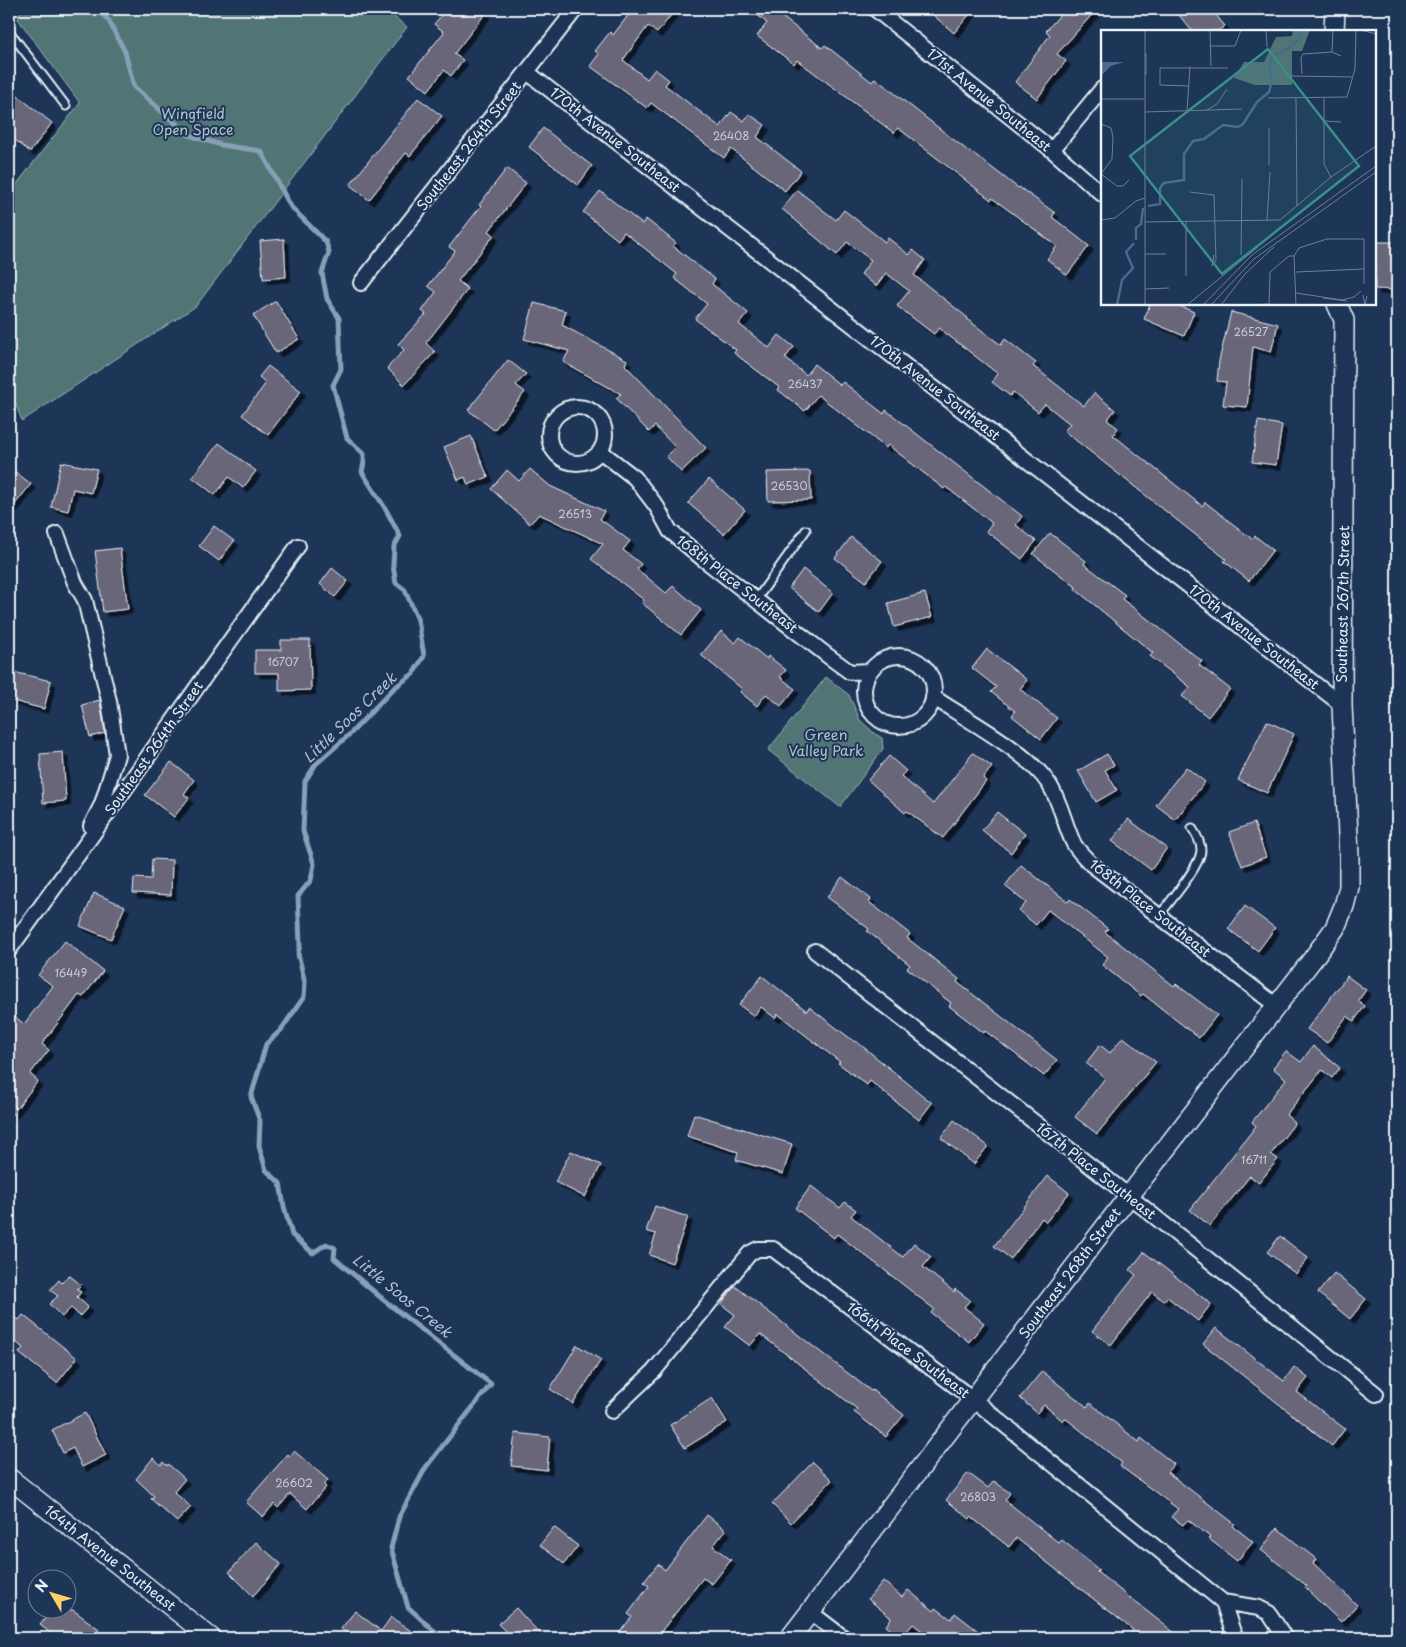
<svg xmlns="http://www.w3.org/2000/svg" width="1406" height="1647" font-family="'Playpen Sans',sans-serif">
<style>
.green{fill:#517475;stroke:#9cb2b6}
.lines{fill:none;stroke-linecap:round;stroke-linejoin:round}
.stream{stroke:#87a0b8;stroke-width:5}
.building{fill:#6b667a;stroke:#e8f1f8;filter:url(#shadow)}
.lane-casing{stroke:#e8f1f8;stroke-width:11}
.street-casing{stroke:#e8f1f8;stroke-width:18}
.secondary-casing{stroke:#e8f1f8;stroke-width:22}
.lane{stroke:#1d3557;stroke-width:7}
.street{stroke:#1d3557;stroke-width:14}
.secondary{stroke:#1d3557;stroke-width:19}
.labels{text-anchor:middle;stroke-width:4;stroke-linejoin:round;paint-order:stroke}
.number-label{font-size:11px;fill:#c9ced8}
.street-label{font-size:14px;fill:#e8f1f8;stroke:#1d3557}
.park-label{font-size:14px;fill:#b3c5ca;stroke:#1d3557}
.water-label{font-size:15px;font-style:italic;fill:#b0c2d3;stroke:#1d3557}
.inset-river{fill:none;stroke:#476a8e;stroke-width:2.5}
.inset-road{fill:none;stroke:#6e8097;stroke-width:1}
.view{fill:#3a8f8a;fill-opacity:0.15;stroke:#3a8f8a;stroke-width:2.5}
.inset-edge{fill:none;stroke:#e8f1f8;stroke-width:2.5}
</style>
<defs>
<filter id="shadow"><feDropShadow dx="4.5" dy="4.5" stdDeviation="0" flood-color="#0009"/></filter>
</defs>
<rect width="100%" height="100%" fill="#1d3557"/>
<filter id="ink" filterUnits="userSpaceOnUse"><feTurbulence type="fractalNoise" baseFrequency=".02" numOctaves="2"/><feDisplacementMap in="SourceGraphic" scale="10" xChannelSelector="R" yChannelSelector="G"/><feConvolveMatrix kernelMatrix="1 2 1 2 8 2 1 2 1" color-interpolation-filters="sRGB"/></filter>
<g filter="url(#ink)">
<path class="green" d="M21,9H384L407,27L196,306L22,421L9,386V194L80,103L18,19Z
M826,677L849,695L860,720L874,733L882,738L883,749L840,807L768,750Z"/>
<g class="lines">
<path class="stream" d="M98,9L109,21L125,52L134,87L189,135L221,145L261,151L291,207L326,242L329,252L322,273L327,299L339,318L341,369L333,385L347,438L364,454V462L362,472L385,508L400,536L394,547L393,565L396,583L405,590L418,620L424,656L413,674L394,688L350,734L316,764L305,781L303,831L314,864L311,880L298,896L300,945L298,954L305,983L304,997L281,1030L266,1044L251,1097L260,1121L259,1146L266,1170L280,1183L284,1207L292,1235L313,1253L326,1244L335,1248L334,1258L385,1301L491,1384L426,1467L399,1517L391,1548L408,1607L433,1630L446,1638"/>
</g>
<path class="building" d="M447,9H489L454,54L463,60L451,76L444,70L428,91L409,76L444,32L434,24Z
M633,9H676L657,33L648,26L623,60L647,79L655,69L669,80L665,85L720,127L731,112L744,121L749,114L765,125L757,137L801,171L785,191L731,149L724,158L651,103L647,108L590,66L599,54L595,51L610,32L613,35Z
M750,9H772L822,48L825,45L872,82L875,78L972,154L973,153L1018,188L1019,187L1055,213L1052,217L1089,246L1067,275L1047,259L1057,246L992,198L991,200L898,128L894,133L797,60L794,64L757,36L767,23Z
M926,9H974L954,33Z
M1065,9H1097L1057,54L1066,61L1037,99L1015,82L1050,35L1046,31Z
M1174,9H1211L1225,26L1218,31H1192Z
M9,89L52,123L30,152L9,135Z
M418,98L442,116L410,156L406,153L369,200L350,185Z
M543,128L592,166L578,185L529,147Z
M507,168L526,183L489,231L494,235L458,281L468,289L426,343L435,352L404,385L387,368L404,350L398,344L426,314L422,311L436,292L428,286L455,251L449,247L481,206L479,205Z
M797,190L836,220L844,210L885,242L888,238L909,255L913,250L925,260L914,275L968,318L967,319L1001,345L1005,339L1036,363L1033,366L1084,406L1094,393L1115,410L1107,420L1118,428L1113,435L1202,506L1205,502L1252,539L1255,536L1273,550L1249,581L1224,561L1226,559L1064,431L1070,424L1045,404L1038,412L1013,392L1010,396L992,382L998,374L939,328L934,334L897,306L909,291L886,273L876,286L861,274L871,260L847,242L837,255L782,209Z
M600,191L642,224L646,219L676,243L673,246L715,279L712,284L748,313L739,324L769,348L779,335L794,347L785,358L806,375L814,364L840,385L843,382L884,414L886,410L1022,516L1016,525L1036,541L1022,559L986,531L992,523L946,487L944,489L888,445L886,448L818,395L805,411L778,390L780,388L734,353L736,350L695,319L707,304L674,278L677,274L624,232L618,240L583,212Z
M284,239L286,277L263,279L260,241Z
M1375,242H1395L1394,290L1375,289Z
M276,301L299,339L276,353L253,315Z
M534,303L566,311L562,325L627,360L625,365L706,448L681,472L666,456L675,447L655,426L649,432L616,398L621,394L563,362L569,351L524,339Z
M1150,304H1175L1194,312L1184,336L1144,319Z
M1231,312L1278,324L1271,352L1253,347L1247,407L1223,405L1226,382L1217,381L1219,361Z
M508,360L526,374L516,385L525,392L494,430L468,410Z
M268,366L301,391L268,435L242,415L266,383L259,377Z
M1258,421L1282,425L1276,465L1252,462Z
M471,436L488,477L468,485L465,477L458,480L444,447Z
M219,443L256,471L243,488L229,477L215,495L192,477Z
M61,462L97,469L91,493L73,489L68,511L51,507Z
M9,467L31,484L9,512Z
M530,469L550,486L604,511L600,519L630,541L623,550L641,564L637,569L666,593L673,586L701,610L681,635L642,603L644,600L591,559L603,544L539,514L530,524L491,489L507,470L519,481Z
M810,471L811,500L768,501L767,472Z
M709,479L745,510L724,534L688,503Z
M214,526L234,541L219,561L199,546Z
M1050,533L1086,561L1084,564L1125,595L1122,599L1202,661L1199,665L1230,689L1208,717L1182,696L1190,687L1150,656L1153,653L1075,589L1076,587L1033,554Z
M851,537L882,561L866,582L835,558Z
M120,548L128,609L103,612L95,551Z
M332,568L348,581L335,597L320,584Z
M803,569L833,593L819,612L789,588Z
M925,593L932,617L894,627L888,603Z
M721,631L735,643L740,637L767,659L768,656L786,670L780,677L795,689L781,706L766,694L757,706L740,692L742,689L701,655Z
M281,640H310L311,690L279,691V673H255V650H281Z
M987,649L1027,680L1020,689L1057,718L1041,739L1012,716L1015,711L991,692L996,687L972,668Z
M9,671L51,681L44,709L9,700Z
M100,700L105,733L90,737L82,705Z
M1267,721L1294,734L1267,793L1238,780Z
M63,752L66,801L43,803L40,754Z
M973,753L992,767L983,778L986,781L943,838L907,811L905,813L868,780L889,756L906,771L901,776L933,804Z
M1107,754L1114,765L1105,770L1117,790L1096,802L1078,771Z
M171,762L194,780L184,794L189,798L174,817L145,795Z
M1186,767L1205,782L1175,820L1156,805Z
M997,812L1025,834L1011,853L982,830Z
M1128,819L1167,848L1151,870L1112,841Z
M1254,823L1266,857L1242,866L1229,832Z
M152,859L172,860L171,895L133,893L134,878L151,879Z
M1021,865L1068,902L1070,899L1108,929L1105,932L1174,986L1176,984L1217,1015L1199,1038L1143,994L1141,996L1102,965L1108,957L1048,910L1036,925L1019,911L1026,903L1005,886Z
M842,877L871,899L869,902L910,934L907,938L959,979L957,982L1057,1060L1044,1076L985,1031L984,1033L949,1006L951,1003L907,968L910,965L867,931L869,929L827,897Z
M94,893L125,906L111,939L80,926Z
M1245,906L1275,928L1258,951L1228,929Z
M65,941L103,971L83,997L79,995L42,1044L49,1050L30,1074L38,1081L9,1118V1012L24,1024L53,986L38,975Z
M762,976L807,1011L809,1007L855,1042L856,1041L932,1103L919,1120L870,1081L867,1085L838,1063L840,1062L778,1014L775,1018L761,1007L754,1016L739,1005Z
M1347,976L1366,990L1358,1001L1365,1006L1354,1021L1347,1016L1327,1043L1307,1029Z
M1123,1037L1156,1062L1097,1134L1075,1117L1105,1078L1086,1063L1100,1045L1110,1053Z
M1313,1046L1340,1068L1332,1078L1322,1070L1286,1115L1295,1123L1271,1154L1278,1159L1259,1183L1250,1176L1210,1226L1190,1210L1256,1126L1252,1122L1286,1079L1273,1068L1286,1051L1301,1062Z
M694,1114L792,1144L783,1174L736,1160L738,1152L687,1136Z
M954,1120L988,1146L974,1164L941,1138Z
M571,1151L601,1165L585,1197L555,1182Z
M1048,1176L1069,1193L1046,1222L1042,1218L1011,1259L994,1246Z
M811,1186L840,1208L845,1202L856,1210L851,1216L903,1257L914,1243L931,1257L923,1267L954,1292L955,1289L970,1300L964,1307L984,1323L969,1342L931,1313L934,1309L883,1269L837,1234L834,1238L795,1208Z
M655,1206L688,1217L672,1263L649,1255L656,1234L646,1231Z
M1280,1236L1308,1258L1296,1274L1267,1252Z
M1144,1252L1211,1304L1198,1321L1167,1297L1164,1301L1152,1292L1111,1345L1092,1331L1136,1275L1130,1270Z
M1334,1273L1366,1299L1350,1319L1318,1293Z
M69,1275L81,1285L77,1289L81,1292L77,1297L88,1307L80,1316L71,1308L62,1317L49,1304L58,1296L50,1290L59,1280L62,1283Z
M735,1286L871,1391L872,1390L904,1415L886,1437L854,1412L857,1409L760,1334L750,1346L725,1327L735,1315L721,1304Z
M23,1315L77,1358L57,1383L19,1353L23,1348L9,1336V1329L17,1318L19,1320Z
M1216,1328L1284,1381L1294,1367L1308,1378L1297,1392L1345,1429L1332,1446L1203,1344Z
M577,1345L601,1360L573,1404L550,1389Z
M1042,1371L1087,1407L1090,1403L1139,1442L1141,1438L1174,1464L1167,1472L1235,1524L1233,1526L1253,1542L1237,1561L1209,1539L1210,1537L1188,1520L1183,1525L1171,1517L1178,1509L1120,1466L1122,1463L1065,1418L1063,1421L1044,1405L1037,1413L1020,1398Z
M712,1398L727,1422L685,1448L670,1425Z
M85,1413L106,1455L82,1467L73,1448L63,1453L52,1430Z
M515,1433L550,1437L547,1470L511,1466Z
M294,1451L328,1480L324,1485L326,1487L307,1509L290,1494L278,1508L274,1504L263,1517L246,1502L288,1454L290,1456Z
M153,1458L161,1465L163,1462L167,1466L168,1464L185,1479L174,1492L191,1507L177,1522L151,1499L154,1496L136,1479Z
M813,1462L832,1480L791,1523L772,1504Z
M968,1473L988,1488L994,1481L1010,1493L1005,1500L1059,1543L1062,1540L1099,1570L1097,1572L1181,1638H1127L1133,1630L1016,1538L1009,1547L971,1517L970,1519L946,1500Z
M707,1515L726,1530L713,1546L731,1560L712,1584L703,1578L656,1638H615L632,1617L628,1614L649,1586L644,1582L658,1564L665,1570Z
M554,1527L578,1546L564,1564L540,1545Z
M1277,1528L1316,1559L1313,1563L1357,1605L1341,1622L1305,1588L1307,1586L1261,1550Z
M256,1542L281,1564L253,1596L229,1572Z
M883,1581L902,1597L908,1590L934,1611L936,1608L951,1619L955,1613L987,1638H931L913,1624L901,1638L886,1626L891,1618L868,1599Z
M516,1608L525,1618L545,1638H512L498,1624Z
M52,1610H73L99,1629L92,1638H57L40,1625Z
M355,1611L381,1631L391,1617L421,1638H353L341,1629Z"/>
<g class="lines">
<defs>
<path id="lane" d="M9,31L66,106
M756,600L806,530
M1159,916C1169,902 1201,866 1201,850C1201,842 1196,834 1192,828"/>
<path id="street" d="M875,9L1052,150L1102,194
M527,72L1342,705
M1052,150L1102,89
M361,283L576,9
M549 435a28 28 0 1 1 56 0a28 28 0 1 1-56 0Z
M600,451L635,478L657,507L670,531L702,558L828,656L850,672L870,671
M57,534L75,583L85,600L109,701L117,755L102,804L91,826
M864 691a35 35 0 1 1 70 0a35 35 0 1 1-70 0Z
M933,697C967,720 1027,751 1049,784C1060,801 1064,822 1072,840C1075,849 1085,857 1091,864L1277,1006
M9,950C107,817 201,680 298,546
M815,951L1129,1196L1376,1394
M612,1411L654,1371L750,1253L758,1249H773L974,1400L1223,1602L1259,1608L1269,1613L1285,1638
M1223,1602L1233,1632L1237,1638
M810,1612L844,1638"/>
<path id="secondary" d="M1334,31L1335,9
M9,1478L211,1638
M790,1638L1129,1196L1312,960L1335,928L1344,906L1349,887V857L1342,705L1344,320L1337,304"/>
</defs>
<use href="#lane" class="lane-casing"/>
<use href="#street" class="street-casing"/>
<use href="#secondary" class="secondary-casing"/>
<use href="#lane" class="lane"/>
<use href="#street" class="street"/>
<use href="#secondary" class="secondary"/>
</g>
</g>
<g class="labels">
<g class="number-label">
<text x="731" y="140">26408</text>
<text x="1251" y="336">26527</text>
<text x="805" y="388">26437</text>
<text x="789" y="490">26530</text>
<text x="575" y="518">26513</text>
<text x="283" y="666">16707</text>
<text x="71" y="977">16449</text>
<text x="1254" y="1164">16711</text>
<text x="294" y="1487">26602</text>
<text x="978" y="1501">26803</text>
</g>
<g class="street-label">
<text transform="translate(989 100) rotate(39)" y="5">171st Avenue Southeast</text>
<text transform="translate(615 140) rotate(38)" y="5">170th Avenue Southeast</text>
<text transform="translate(469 146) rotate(-52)" y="5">Southeast 264th Street</text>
<text transform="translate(935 388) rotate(38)" y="5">170th Avenue Southeast</text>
<text transform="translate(737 584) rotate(38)" y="5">168th Place Southeast</text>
<text transform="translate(1343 604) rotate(-89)" y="5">Southeast 267th Street</text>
<text transform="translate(1254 637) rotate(38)" y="5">170th Avenue Southeast</text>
<text transform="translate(154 748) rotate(-55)" y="5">Southeast 264th Street</text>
<text transform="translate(1150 908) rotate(38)" y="5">168th Place Southeast</text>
<text transform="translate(1096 1171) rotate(38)" y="5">167th Place Southeast</text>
<text transform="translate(1070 1273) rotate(-53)" y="5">Southeast 268th Street</text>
<text transform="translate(908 1350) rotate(37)" y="5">166th Place Southeast</text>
<text transform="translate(110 1558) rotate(38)" y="5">164th Avenue Southeast</text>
</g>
<g class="park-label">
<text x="193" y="119">Wingfield<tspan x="193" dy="16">Open Space</tspan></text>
<text x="826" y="740">Green<tspan x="826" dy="16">Valley Park</tspan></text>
</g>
<g class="water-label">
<text transform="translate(350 718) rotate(-44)" y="5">Little Soos Creek</text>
<text transform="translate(402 1296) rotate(39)" y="5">Little Soos Creek</text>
</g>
</g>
<g transform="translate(1101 30)">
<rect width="275" height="275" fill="#1d3557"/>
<path d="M192,0H209L201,21H191V55H154L133,48L143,32H163L175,7L191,6Z" fill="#517475"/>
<path d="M0,32H23L10,36L0,46Z" fill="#476a8e"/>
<path class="inset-river" d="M47,176L59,174V158L63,153L83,150V124L92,111L103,109L122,95L137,97L142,94L156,72L168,62L171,51L168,36L173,24H179L200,8V0M35,210V198L40,194L42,178M16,275L21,250L32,238L25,222L33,213"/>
<path class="inset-road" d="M44,0V275M109,0L110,36M165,0L166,17M260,0L275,4M109,16H134L140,0M231,22L232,0M45,23V45M201,44L200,28L202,24L231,22L240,26M190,46L251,47M87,56L59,55V38H127M167,68L246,67L254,39L255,0M195,68L196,176M223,68V134L230,147M0,69H43M106,80L116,74L126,59M44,82L141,79M86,82L89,36M223,91L240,92M0,94L10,98L12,107L11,129L0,144M168,135V98M0,144L16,156H22L28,150M89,162L113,165L115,230L111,236L113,225M0,190L14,188L35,171L44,168M166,191L169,142M44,192L179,190L230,147L275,116M85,192V246M44,224H65M140,225L141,149M195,242L263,239M44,259L68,258M195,263L241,270L253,267L260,261M262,265L264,275L266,266M222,268L246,271M86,275L157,217M102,275L151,225L275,136M110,275L153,229L275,142M120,275L144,244L173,217M149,275L168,274M168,275L169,242L188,226H193M195,275L193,226L198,218L226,209H263V254"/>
<path class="view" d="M167,19L258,136L121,244L29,126Z"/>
<rect width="275" height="275" class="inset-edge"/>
</g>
<rect width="1406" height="1647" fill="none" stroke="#1d3557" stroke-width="30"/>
<rect x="15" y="15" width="1376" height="1617" fill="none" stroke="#e8f1f8" stroke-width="2" filter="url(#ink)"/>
<g transform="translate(52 1594) rotate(308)"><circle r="24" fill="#1d3557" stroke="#6e8097"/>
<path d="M0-4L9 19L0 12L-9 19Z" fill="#ffd166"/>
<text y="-8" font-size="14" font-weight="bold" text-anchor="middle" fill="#e8f1f8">N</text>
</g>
</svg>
